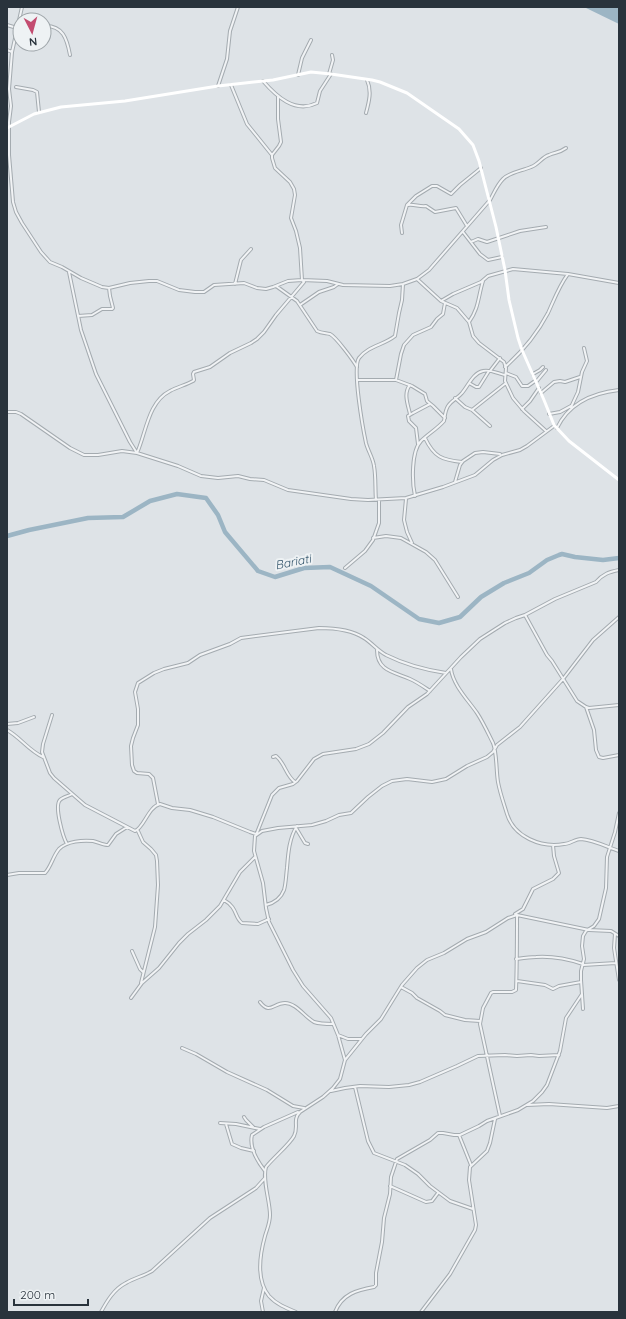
<svg xmlns="http://www.w3.org/2000/svg" width="626" height="1319" font-family="Quicksand,sans-serif">
<style>
.water{fill:#9cb5c4}
.lines{fill:none;stroke-linecap:round;stroke-linejoin:round}
.river{stroke:#9cb5c4;stroke-width:4.5}
.street-casing{stroke:#a4abb0;stroke-width:4}
.street{stroke:#f1f3f5;stroke-width:2}
.secondary{stroke:#fff;stroke-width:3}
.labels{text-anchor:middle;stroke-width:4;stroke-linejoin:round;paint-order:stroke}
.water-label{font-size:12px;font-style:italic;fill:#36576d;stroke:#eef2f4}
</style>
<rect width="100%" height="100%" fill="#dee3e7"/>
<path class="water" d="M584,7H619V24Z"/>
<g class="lines">
<path class="river" d="M7,536L29,530L88,518L123,517L150,501L177,494L206,498L218,515L225,532L258,571L275,577L304,568L330,567L371,586L419,619L439,623L460,617L481,597L504,583L529,573L547,560L559,555L562,554L575,557L603,560L619,558"/>
<defs>
<path id="street" d="M22,7L12,52L9,89L11,106L9,122V155L13,202L16,212L22,223L41,252L50,262L62,267L81,278L102,287L109,288L130,283L149,281H157L179,290L195,292H204L214,285L244,283L257,288L266,289L273,287L288,281L302,280L327,281L343,285L390,286L403,284L417,279L429,270L490,200C494,193 497,185 503,179C510,172 522,171 531,167C538,165 542,157 549,155C556,152 559,153 566,148
M7,25L17,28
M44,26C63,25 67,39 70,55
M7,50L12,52
M329,74L333,60L332,55
M298,75L302,58L311,40
M263,81C276,96 295,114 317,103L320,91L331,74
M231,85L247,124L272,155
M218,86L227,59L230,31L238,7
M16,87L33,90L37,92L39,112
M366,113C369,102 372,91 367,80
M408,205C414,204 420,207 426,206L435,212L456,208L467,226
M463,232L480,254L488,260L502,257
M402,233L401,225L407,205L416,196L432,186H437L451,194L460,185L481,168
M471,242L478,239L487,242L520,231L546,227
M69,272L81,330L96,374L130,442L137,453L178,466L201,476L218,478L238,476L250,479L264,480L288,490L351,499L368,500L406,498L443,487L475,475L493,460L502,455L520,450L527,446L554,426
M417,279L441,301L457,308L469,322L473,336L479,343L504,362L506,368L505,381L513,398L524,411L546,431
M235,284L241,260L251,249
M276,286L297,301L317,331C321,333 325,333 330,334C336,337 353,360 357,367
M441,301L453,294L481,282L488,276L513,269L568,274L619,283
M300,305L319,292L334,287L338,284
M78,316L92,315L102,309H112L113,308L110,296L109,288
M469,322C479,308 478,297 483,281
M505,367C523,351 537,334 548,313C554,300 559,286 568,274
M490,371L500,358
M506,373L516,377L522,386H528L535,381
M533,374L540,370L543,367
M357,380H396L412,386L425,394L427,401L433,406L445,418
M396,380L401,354L404,345L413,335L431,327L437,319L443,314L445,303
M536,382L546,370
M469,383L476,387H479L489,371
M541,393L554,382L560,381L565,382L580,377
M455,398L465,407L472,410L490,426
M571,407L578,392L582,372L587,361L584,348
M522,409L530,401L539,388
M472,410L506,383
M7,412H16L21,414L70,448L84,455H98L122,451L137,453C146,433 148,402 170,391C177,387 186,385 193,381L194,380L193,374L194,372L210,367L230,353L251,343L257,339L264,332L276,315L304,282L302,280L300,248L296,231L291,218L295,195L294,189L290,182L275,168L272,158V155L279,146L281,142L278,119V97
M410,414C408,405 403,393 410,385
M549,414L560,412L571,406
M557,428C569,403 592,393 619,390
M425,438C434,457 442,460 462,462
M418,444L416,428L409,421L408,416L413,413L430,404
M455,482L460,465L463,461L475,453L483,452L500,454
M415,496C412,483 411,451 421,441C428,434 437,429 444,421C445,415 445,411 448,406C452,400 458,398 462,393C468,386 473,373 483,371C490,369 499,374 505,375
M406,499L404,520L407,532L412,543
M376,500C375,489 376,477 374,466C373,458 368,451 366,443C363,429 352,368 359,358C368,346 384,345 395,336L399,313L402,300L403,284
M373,538L386,536L401,538L426,552L435,560L458,597
M345,568L365,551L373,540L379,523V500
M525,615L547,655L552,661L577,701L586,707L589,708L619,705
M377,650C377,671 394,672 410,679C417,682 424,687 430,691
M451,669C453,685 468,700 477,713C483,722 488,733 493,743C497,753 496,770 498,782C500,793 504,804 507,814C514,837 541,848 564,844C570,844 575,839 581,839C594,840 607,847 619,851
M586,707L594,730L596,750L599,757L603,758L619,755
M52,715L43,744L42,752L50,773L54,778L85,805L135,831C144,828 148,807 160,804L172,808L190,810L213,817L250,832L256,834
M7,724L18,723L34,717
M7,730C20,737 29,751 43,757
M273,757L276,756C285,763 286,776 295,782
M158,804L153,778L149,774L137,773L134,771L132,765L131,746L133,738L138,725V709L135,692L138,683L154,673L164,669L188,663L200,655L230,644L241,638L319,628C332,628 352,630 364,638C372,643 377,650 386,655C404,664 426,670 446,673
M296,828L305,843L308,844
M138,831L143,842L151,849L156,855L157,861L158,885L155,927L141,983
M256,835L272,795L279,788L293,784L297,781L314,759L323,754L356,749L369,744L383,733L408,707L427,694L461,657L480,639L505,623L516,618L525,615L555,599L596,582C603,574 609,572 619,570
M67,844C63,837 54,806 60,800C63,797 69,796 72,794
M7,875L19,873H45C51,867 53,856 59,849C67,841 83,840 93,841C98,842 103,845 108,845L116,834L127,827
M224,900C238,908 234,917 242,923L258,924L269,919
M266,905C274,903 281,898 284,890C286,883 286,875 287,868C288,855 289,838 297,826
M515,914L523,909L533,889L553,879L559,873L554,856L553,845
M615,934L614,948L619,980
M132,951L140,969L143,972
M516,959C523,958 529,957 536,957C551,956 568,959 583,964
M583,965L616,963
M517,981L545,985L553,989L559,986L581,982
M401,987L412,993L417,998L440,1011L445,1015L465,1020L480,1021
M131,998L142,983L159,968L179,943L188,934L206,920L220,906L240,872L255,857
M260,1002C270,1015 273,1003 285,1003C296,1003 305,1017 314,1022C320,1024 327,1024 333,1024
M583,1009L581,980V971L584,959L582,946L583,936L586,931L594,926L599,919L606,888L607,857L615,832L619,813
M338,1035L348,1039H362
M182,1048L196,1054L227,1072L267,1090L293,1106L304,1108
M345,1060L338,1035L331,1018L303,986L293,970L269,922L266,908L263,883L254,851L255,836L262,831L278,828L312,825L326,821L339,815L351,813L368,797L382,786L392,781L407,779L432,782L446,779L467,766L487,757L493,752L497,745L520,727L563,679L593,640L619,617
M355,1087L368,1141L374,1153L405,1165L418,1174L430,1186L450,1201L473,1209
M331,1091L345,1088L360,1086L389,1087L409,1085L420,1082L457,1066L478,1056L505,1055L517,1056L531,1055L539,1056L559,1055
M527,1105L549,1104L607,1108L619,1106
M500,1116L480,1024L483,1008L491,993L493,992H512L516,990C517,965 517,940 517,915
M244,1117L246,1120L253,1127
M220,1123L236,1124L260,1129
M226,1124L232,1144L241,1148L254,1151
M459,1135L471,1165
M265,1171C258,1162 249,1147 252,1135L264,1127L298,1112
M390,1186L426,1202L432,1201L438,1193
M101,1312C107,1301 114,1289 126,1283C134,1278 144,1276 152,1271L210,1218L256,1188L265,1178
M263,1312L261,1301L264,1288
M296,1312C286,1308 276,1304 269,1296C256,1280 260,1254 265,1236C267,1229 270,1223 270,1215C270,1201 262,1179 266,1167C273,1158 290,1144 294,1136C299,1127 292,1120 300,1112L323,1097L333,1088L340,1079L345,1060L366,1034L381,1019L402,985L417,968L427,960L444,953L467,939L486,932L508,918L517,915L589,930L611,931L619,936
M335,1312C342,1294 357,1290 374,1287L376,1285V1273L382,1242L384,1218L390,1194L391,1177L397,1159L430,1140L438,1133H443L454,1135H460L479,1126L487,1121L518,1110L533,1101L542,1092L547,1085L560,1051L566,1018L582,994
M421,1312L450,1274L475,1230L476,1225L469,1180L470,1167L487,1151L490,1143L495,1119"/>
</defs>
<use href="#street" class="street-casing"/>
<use href="#street" class="street"/>
<path class="secondary" d="M7,128L34,114L61,107L125,101L218,86L273,80L311,72L331,74L372,80L380,82L407,93L459,129L473,145L479,161L496,227L505,270L509,300L518,338L522,350L544,400L554,425L569,441L619,480"/>
</g>
<g class="labels">
<g class="water-label">
<text transform="translate(293 562) rotate(-11)" y="4">Bariati</text>
</g>
</g>
<rect width="626" height="1319" fill="none" stroke="#29333c" stroke-width="16"/>
<g transform="translate(32 32) rotate(174)"><circle r="19" fill="#eef2f4" stroke="#9fa6aa"/>
<path d="M0-3L7 15L0 10L-7 15Z" fill="#c34c70"/>
<text y="-6" font-size="11" font-weight="bold" text-anchor="middle" fill="#29333c">N</text>
</g>
<path d="M14 1299v6h74v-6" fill="none" stroke="#29333c" stroke-width="2"/>
<text x="20" y="1299" font-size="12" fill="#29333c" stroke="#eef2f4" stroke-width="3" paint-order="stroke">200 m</text>
</svg>
